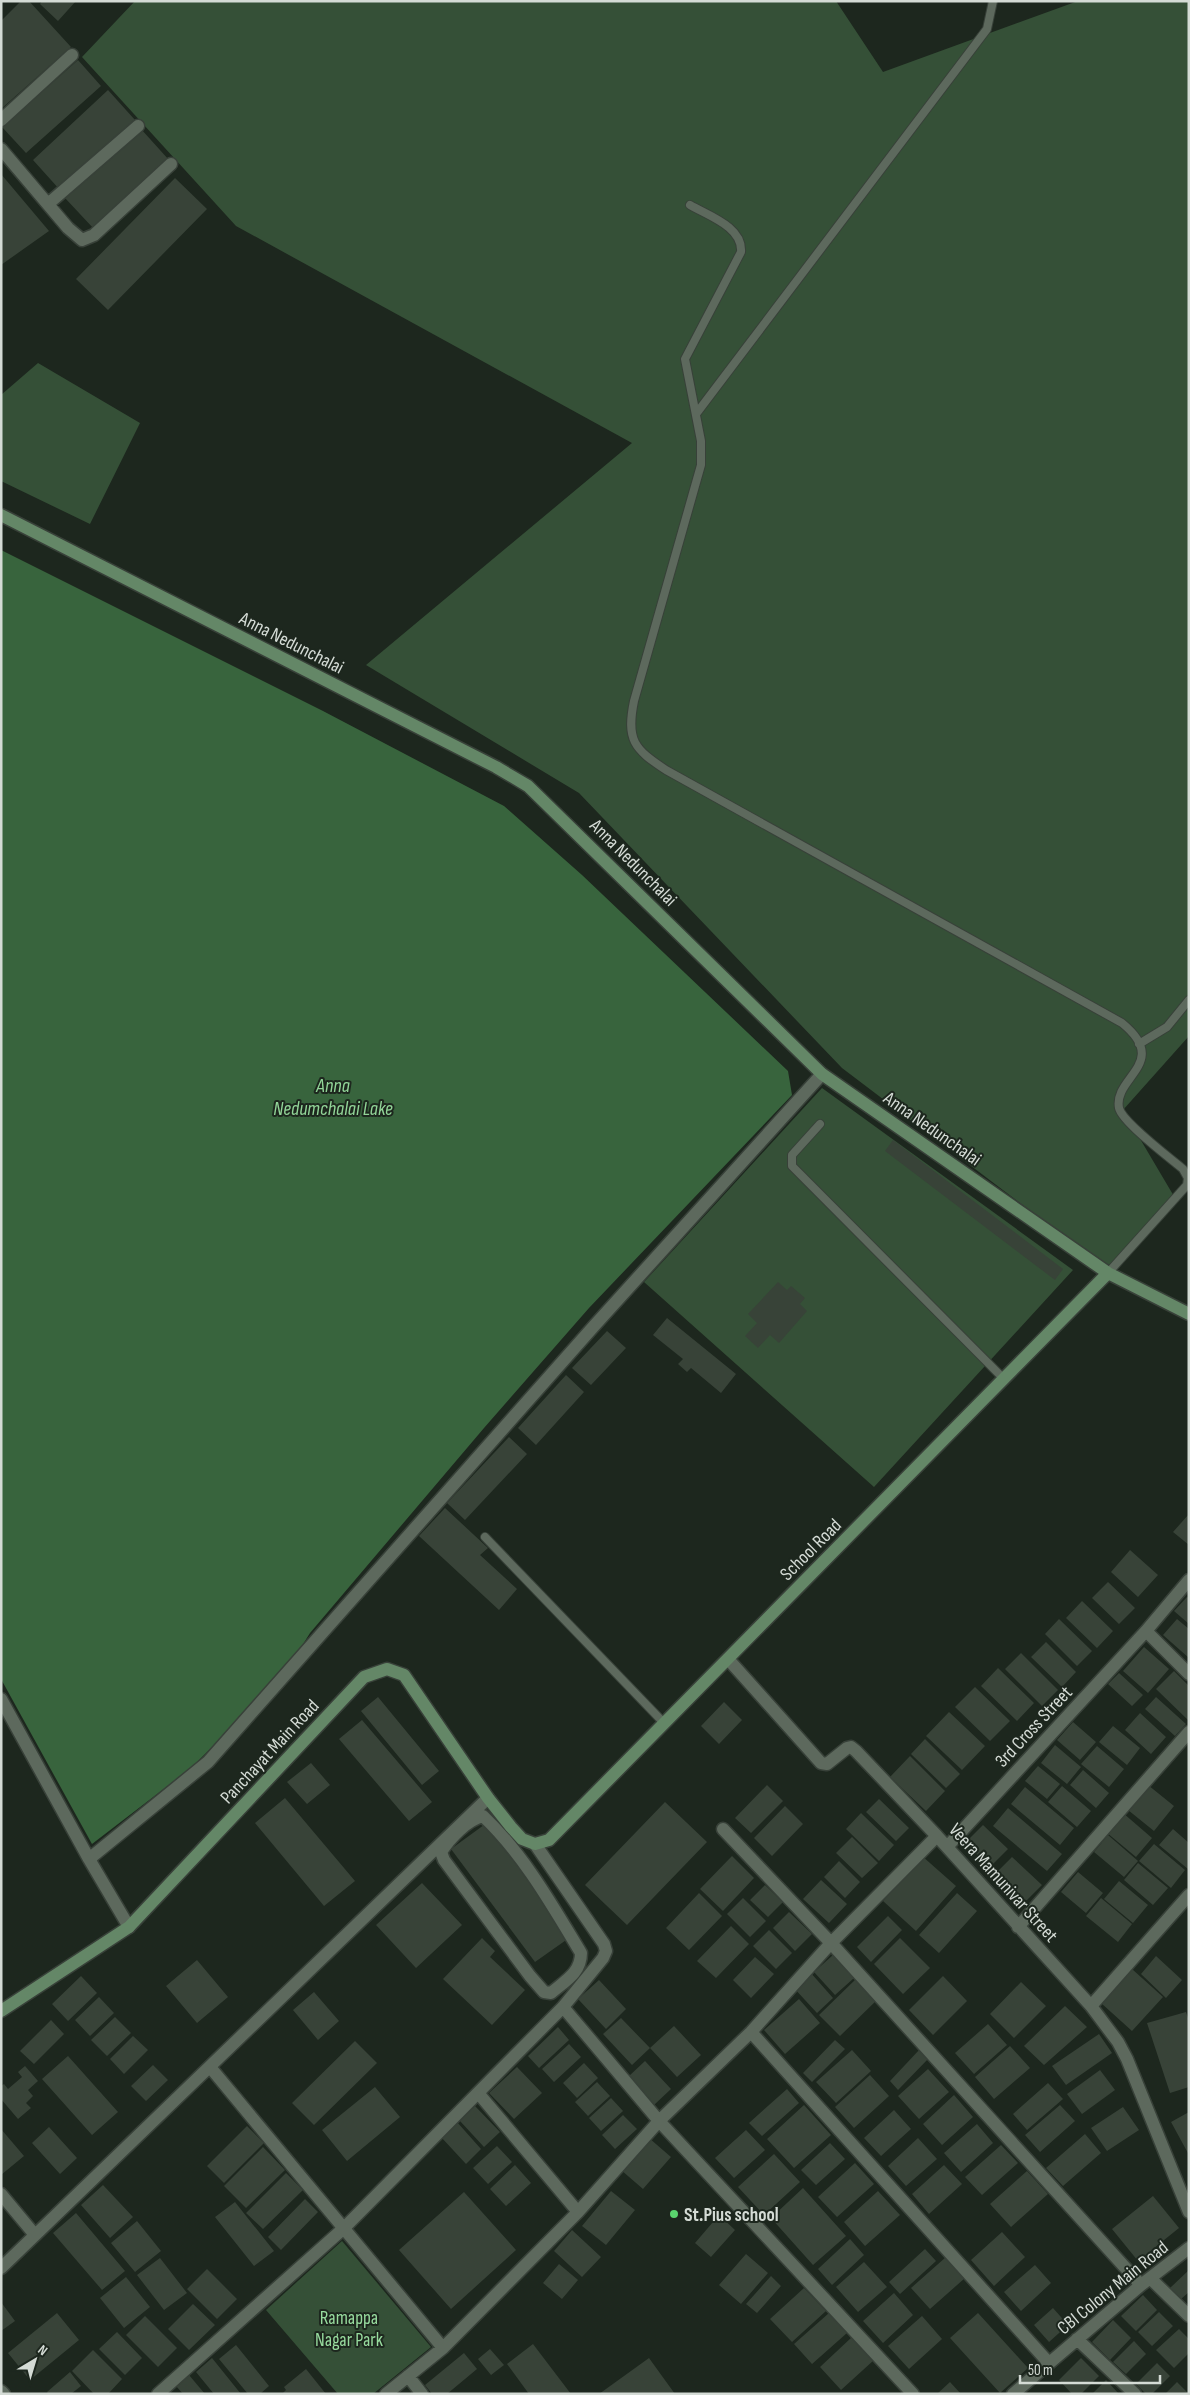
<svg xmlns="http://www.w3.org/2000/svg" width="1190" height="2395" font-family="'Sofia Sans Condensed',sans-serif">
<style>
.green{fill:#355037}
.water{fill:#38643d}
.building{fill:#384338}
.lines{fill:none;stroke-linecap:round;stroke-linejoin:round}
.lane-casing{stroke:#384139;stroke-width:10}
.street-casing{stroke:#384139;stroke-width:15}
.secondary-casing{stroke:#384139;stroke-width:15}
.lane{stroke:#5d695d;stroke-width:8}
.street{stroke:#5d695d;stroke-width:12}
.secondary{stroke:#648767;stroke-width:12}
.poi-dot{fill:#5ad56e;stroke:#1d271e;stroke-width:2}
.labels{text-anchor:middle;stroke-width:4;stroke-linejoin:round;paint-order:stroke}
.street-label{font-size:19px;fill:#d4dbd5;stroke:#1d271e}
.poi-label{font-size:19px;font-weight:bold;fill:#d4dbd5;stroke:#1d271e;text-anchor:start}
.park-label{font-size:19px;fill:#97db9e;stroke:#1d271e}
.water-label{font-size:20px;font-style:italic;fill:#92d598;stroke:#1d271e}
</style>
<rect width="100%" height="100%" fill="#1d271e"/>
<path class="green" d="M135,1H836L883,72L1078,1H1189V1036L1123,1110L1175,1198L1107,1269L842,1068L579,793L366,665L632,443L236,226L82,57Z
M38,363L140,423L90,524L1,481V395Z
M822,1088L1073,1270L874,1487L644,1282Z
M342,2241L431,2347L373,2394H338L266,2310Z"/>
<path class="water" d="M1,550L323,711L504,806L582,875L788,1071L792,1095L589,1308L484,1428L310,1633L297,1654L247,1712L191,1768L92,1844L1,1679Z"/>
<path class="building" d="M21,1H29L71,47L1,109V21Z
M42,1H76L58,21L40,4Z
M78,60L101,86L26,153L2,127Z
M108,90L135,120L60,190L33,160Z
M141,129L169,160L94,229L65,198Z
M1,174L49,231L1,265Z
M175,178L207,209L108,310L76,279Z
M893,1140L1063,1269L1055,1280L885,1151Z
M778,1282L787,1290L791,1286L805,1298L800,1304L807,1311L779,1343L770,1335L758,1348L745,1336L757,1323L748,1314Z
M667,1318L736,1374L721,1393L691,1368L687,1372L678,1364L683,1359L653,1335Z
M607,1331L626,1348L591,1385L572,1368Z
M566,1375L584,1392L536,1445L518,1428Z
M509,1437L527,1454L465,1520L447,1503Z
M445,1508L488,1548L480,1555L517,1589L499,1610L419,1536Z
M1189,1514V1545L1173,1532Z
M1130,1550L1158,1575L1138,1597L1111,1572Z
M1108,1582L1135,1608L1119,1624L1092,1598Z
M1187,1597L1189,1598V1624L1174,1611Z
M1082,1601L1113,1631L1097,1648L1066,1618Z
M1059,1619L1092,1651L1077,1666L1045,1634Z
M1177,1619L1189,1629V1658L1163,1635Z
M1046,1642L1076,1672L1062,1687L1031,1657Z
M1144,1647L1169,1669L1148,1693L1123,1671Z
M1021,1653L1058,1690L1042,1706L1005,1669Z
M998,1668L1034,1703L1017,1721L981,1686Z
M1174,1671L1189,1686V1721L1156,1689Z
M1119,1673L1143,1695L1132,1706L1108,1684Z
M975,1687L1010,1721L990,1741L955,1707Z
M378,1697L439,1771L422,1785L361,1711Z
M1156,1697L1186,1724L1175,1736L1145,1709Z
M724,1702L742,1720L719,1744L701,1726Z
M949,1712L985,1746L962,1770L926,1736Z
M1140,1713L1166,1737L1151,1754L1125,1730Z
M362,1720L432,1802L409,1821L339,1739Z
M1073,1722L1096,1742L1080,1760L1057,1740Z
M1113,1726L1140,1748L1127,1765L1099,1742Z
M925,1739L960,1774L946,1788L911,1754Z
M1055,1745L1081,1767L1067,1784L1041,1763Z
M1097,1746L1124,1769L1109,1787L1081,1764Z
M910,1756L945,1791L926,1811L890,1777Z
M311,1763L330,1785L307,1804L287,1782Z
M1038,1766L1060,1784L1047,1799L1025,1781Z
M1083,1770L1109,1793L1096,1808L1070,1785Z
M767,1785L783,1801L751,1833L735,1818Z
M1148,1785L1174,1806L1154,1831L1128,1810Z
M1062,1786L1091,1811L1077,1827L1048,1802Z
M1025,1787L1074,1828L1060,1845L1011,1804Z
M285,1798L355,1881L324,1906L255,1823Z
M879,1799L909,1828L896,1841L866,1812Z
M665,1802L707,1842L627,1925L585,1885Z
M785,1806L803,1824L772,1856L754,1838Z
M1008,1808L1062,1854L1047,1871L993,1826Z
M861,1813L894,1845L879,1861L846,1829Z
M1123,1813L1152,1838L1136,1857L1106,1832Z
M488,1822L569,1938L535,1962L451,1849Z
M983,1825L1008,1849L990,1867L965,1843Z
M1173,1829L1189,1843L1188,1869L1159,1845Z
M1108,1835L1138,1861L1124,1877L1094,1852Z
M852,1837L878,1863L862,1878L836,1853Z
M1154,1844L1185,1870L1171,1888L1139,1861Z
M732,1856L754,1878L723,1911L700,1889Z
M922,1856L956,1886L916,1931L883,1901Z
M1012,1857L1042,1885L1026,1901L997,1872Z
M839,1861L860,1882L845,1898L824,1877Z
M1138,1863L1168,1888L1153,1905L1124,1880Z
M1078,1872L1103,1893L1086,1913L1061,1892Z
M821,1880L847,1904L829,1923L803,1899Z
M1119,1881L1148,1905L1133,1923L1104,1899Z
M422,1883L462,1925L416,1968L376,1925Z
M765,1885L783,1902L768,1917L750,1900Z
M699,1893L722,1916L689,1950L666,1928Z
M957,1893L977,1911L939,1953L919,1935Z
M743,1898L766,1921L750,1937L727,1914Z
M1101,1898L1132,1924L1118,1942L1086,1916Z
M789,1912L812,1934L795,1951L773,1928Z
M888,1916L902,1930L871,1962L857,1947Z
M731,1926L749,1944L716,1978L697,1961Z
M769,1930L792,1953L776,1969L753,1946Z
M482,1938L495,1951L490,1957L525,1990L492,2025L443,1979Z
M900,1938L930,1968L903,1994L874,1964Z
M833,1955L854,1978L835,1995L814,1972Z
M1156,1956L1182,1980L1166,1998L1141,1974Z
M755,1957L774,1974L751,1998L733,1980Z
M197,1960L228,1997L197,2023L166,1986Z
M1132,1969L1163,1997L1132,2031L1101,2003Z
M810,1972L833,1998L817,2013L793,1987Z
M81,1976L97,1993L68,2021L52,2004Z
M943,1976L967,2001L933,2035L909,2010Z
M857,1978L878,1999L840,2036L819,2015Z
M599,1980L626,2009L606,2029L578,1999Z
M1021,1982L1046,2006L1014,2038L990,2014Z
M314,1992L339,2021L318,2040L293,2010Z
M99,1997L114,2013L90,2036L75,2020Z
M799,1999L820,2023L785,2054L764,2030Z
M1065,2006L1087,2027L1044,2065L1024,2046Z
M1186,2012L1189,2021V2087L1170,2093L1147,2023Z
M115,2017L131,2033L107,2056L91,2040Z
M621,2018L650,2048L632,2065L603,2034Z
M51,2020L64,2034L34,2064L20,2051Z
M988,2024L1007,2045L974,2074L955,2053Z
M674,2026L701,2055L677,2077L650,2048Z
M558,2027L569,2040L539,2068L528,2056Z
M1099,2034L1112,2053L1066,2085L1052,2066Z
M133,2036L148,2050L124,2074L110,2059Z
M835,2040L845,2049L812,2082L803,2073Z
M355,2041L377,2063L314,2125L292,2103Z
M569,2044L581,2057L554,2082L542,2069Z
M1010,2046L1030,2068L994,2099L975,2077Z
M920,2049L929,2058L898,2090L890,2081Z
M852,2050L871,2071L836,2103L816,2082Z
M68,2056L118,2112L92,2135L42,2079Z
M645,2061L671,2089L654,2105L628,2077Z
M584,2063L598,2078L577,2098L563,2083Z
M153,2065L168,2080L146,2101L131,2086Z
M25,2066L38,2081L28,2090L33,2096L26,2103L31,2108L18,2119L1,2099V2086L4,2084L8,2089L22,2077L18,2072Z
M517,2067L542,2093L514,2119L489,2093Z
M928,2069L949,2092L919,2119L898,2096Z
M1100,2070L1115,2090L1082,2114L1067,2094Z
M870,2075L889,2096L854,2128L835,2107Z
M597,2082L610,2096L588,2116L575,2102Z
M1048,2083L1063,2099L1027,2130L1013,2114Z
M375,2087L400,2117L347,2161L322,2130Z
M787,2089L799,2103L762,2136L749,2123Z
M954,2095L973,2117L942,2145L923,2124Z
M611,2098L623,2111L601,2131L589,2118Z
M804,2105L831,2135L794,2168L767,2139Z
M1060,2105L1075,2121L1040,2152L1025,2135Z
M475,2106L500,2132L484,2147L460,2121Z
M1123,2107L1139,2130L1107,2151L1091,2128Z
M894,2110L911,2129L881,2156L864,2138Z
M1189,2112V2155L1171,2122Z
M623,2115L637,2129L615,2149L602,2135Z
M457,2122L481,2149L466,2164L441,2137Z
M977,2124L993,2143L961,2172L944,2153Z
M247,2126L264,2143L224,2183L207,2166Z
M49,2127L77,2158L60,2174L32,2143Z
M1,2129L24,2156L1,2175Z
M746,2130L765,2150L734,2178L715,2158Z
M1085,2134L1101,2153L1063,2186L1046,2168Z
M649,2138L671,2157L643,2189L621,2170Z
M918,2138L937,2159L906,2186L888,2166Z
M830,2143L845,2159L816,2185L801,2170Z
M1001,2145L1018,2163L982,2195L965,2177Z
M497,2146L512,2162L488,2184L473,2168Z
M263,2147L285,2170L246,2208L224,2186Z
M774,2154L800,2182L764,2215L738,2187Z
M855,2163L874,2184L837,2217L818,2197Z
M515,2165L531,2183L506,2206L490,2189Z
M944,2165L962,2184L929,2214L912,2194Z
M1027,2171L1048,2194L1011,2227L990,2204Z
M286,2173L303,2190L263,2229L246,2213Z
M103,2185L133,2217L110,2238L81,2205Z
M803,2188L846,2236L813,2265L771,2218Z
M611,2191L635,2210L606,2245L582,2226Z
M878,2191L900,2215L865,2246L844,2222Z
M464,2192L516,2250L451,2309L399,2250Z
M1153,2196L1179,2228L1138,2261L1112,2229Z
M305,2199L318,2212L281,2250L268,2237Z
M235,2202L274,2251L254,2266L215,2217Z
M76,2213L125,2271L102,2290L53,2233Z
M719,2215L735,2230L711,2257L695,2243Z
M137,2221L161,2251L135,2272L111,2243Z
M572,2230L601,2257L582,2277L554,2251Z
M1002,2232L1025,2257L994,2286L971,2260Z
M850,2239L864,2255L832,2285L818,2269Z
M925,2249L936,2261L900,2294L889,2282Z
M746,2254L768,2273L741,2304L719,2285Z
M946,2257L965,2278L930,2309L911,2288Z
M160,2258L187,2293L164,2310L137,2275Z
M864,2262L887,2287L858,2312L836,2287Z
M559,2264L578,2280L562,2299L543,2283Z
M1035,2265L1051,2283L1021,2311L1004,2292Z
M207,2269L237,2299L217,2319L187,2289Z
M1189,2270V2292L1181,2299L1170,2288Z
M771,2276L781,2286L757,2313L746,2304Z
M126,2277L150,2307L124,2328L100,2298Z
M804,2288L826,2311L792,2342L770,2319Z
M894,2293L913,2315L883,2343L863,2321Z
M1143,2295L1157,2310L1136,2331L1121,2316Z
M1,2302L15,2321L1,2331Z
M193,2304L215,2325L189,2350L168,2329Z
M1053,2308L1068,2325L1049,2342L1034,2325Z
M1159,2312L1173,2326L1152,2346L1138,2332Z
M57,2313L79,2340L30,2380L8,2353Z
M829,2313L847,2333L812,2364L794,2344Z
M978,2313L1028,2368L1000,2393L950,2338Z
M145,2316L177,2348L158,2367L126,2335Z
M922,2316L942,2339L909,2369L888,2346Z
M1113,2320L1131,2338L1110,2360L1092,2342Z
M1179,2329L1189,2339V2353L1174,2368L1156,2350Z
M117,2332L142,2358L125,2375L99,2349Z
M852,2337L874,2360L841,2390L820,2367Z
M1134,2341L1146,2354L1126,2374L1113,2362Z
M533,2344L571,2394H529L507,2364Z
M236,2345L269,2386L260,2394H248L219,2359Z
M490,2349L504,2365L491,2375L478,2359Z
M93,2350L122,2379L108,2394H94L72,2371Z
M464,2353L477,2369L447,2394H432L425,2385Z
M212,2358L241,2394H214L196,2372Z
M649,2358L675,2394H599Z
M1081,2358L1099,2376L1081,2394H1072L1059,2380Z
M1157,2363L1170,2376L1152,2394H1146L1136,2384Z
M306,2369L326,2394H282L286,2390L284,2387Z
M70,2372L81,2386L71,2394H48L47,2392Z
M189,2375L205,2394H183L176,2386Z
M1106,2380L1119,2394H1092Z
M950,2382L961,2394H937Z
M1177,2382L1189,2394H1165Z"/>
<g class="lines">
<defs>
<path id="lane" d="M690,205C709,216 743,227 741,252L685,359L701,441V465L634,701C626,740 634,749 666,770L1122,1023C1171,1063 1113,1077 1119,1108C1122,1122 1170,1158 1183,1169L1188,1178L1187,1185L1108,1273
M696,414L987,29L993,1
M1139,1044L1167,1027L1189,1000
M820,1124L792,1155V1166L1004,1379
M485,1537L664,1723"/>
<path id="street" d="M1,120L72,55
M1,149L68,228L82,240L94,235L171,164
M48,204L138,126
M1146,1631L1189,1674
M728,1659L821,1763L827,1764L847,1748L851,1747L856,1751L937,1836L1091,2006L1118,2042L1127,2059L1189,2212
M1,1699L89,1859L208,1762L594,1326L822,1074
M483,1816C524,1855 552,1905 581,1953C581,1973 565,1981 551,1993L544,1992L530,1976L444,1860L441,1852C450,1838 467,1820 483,1816Z
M723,1829L831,1943L1141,2285
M947,1847L1146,1631L1189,1580
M89,1859L129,1927
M1018,1927L1189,1732
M1091,2006L1189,1895
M563,2007L659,2121L913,2394
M751,2032L1048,2362
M210,2067L443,2348
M479,2094L578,2212
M1,2194L35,2235
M1,2268L488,1798
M1150,2278L1189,2316
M1077,2339L1135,2394
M408,2376L422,2394
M1,2391L4,2394
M158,2394L344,2228L563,2007L603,1958L606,1951L604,1944L535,1844
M386,2394L443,2348L578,2212L659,2121L751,2032L831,1943L937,1836
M1013,2394L1141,2285L1189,2248"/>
<path id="secondary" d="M1,515L496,767L528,786L822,1074L1108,1273L1189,1314
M1,2011L129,1927L364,1677L387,1669L404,1675L488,1798L511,1827L522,1839L535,1844L549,1840L1108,1273"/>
</defs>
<use href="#lane" class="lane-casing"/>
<use href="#street" class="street-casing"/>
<use href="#secondary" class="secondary-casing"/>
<use href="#lane" class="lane"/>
<use href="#street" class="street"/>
<use href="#secondary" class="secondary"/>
</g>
<circle class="poi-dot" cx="674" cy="2214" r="5"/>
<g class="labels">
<g class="street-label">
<text transform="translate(292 642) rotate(27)" y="7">Anna Nedunchalai</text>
<text transform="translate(634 862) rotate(45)" y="7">Anna Nedunchalai</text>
<text transform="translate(933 1128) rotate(35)" y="7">Anna Nedunchalai</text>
<text transform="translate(810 1549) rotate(-45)" y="7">School Road</text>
<text transform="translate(1033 1726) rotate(-47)" y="7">3rd Cross Street</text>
<text transform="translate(269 1751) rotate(-47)" y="7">Panchayat Main Road</text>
<text transform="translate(1004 1882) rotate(48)" y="7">Veera Mamunivar Street</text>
<text transform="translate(1112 2287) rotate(-39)" y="7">CBI Colony Main Road</text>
</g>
<g class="poi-label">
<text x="684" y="2221">St.Pius school</text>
</g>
<g class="park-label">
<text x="349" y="2324">Ramappa<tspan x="349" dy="22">Nagar Park</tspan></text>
</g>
<g class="water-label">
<text x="333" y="1092">Anna<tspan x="333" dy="23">Nedumchalai Lake</tspan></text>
</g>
</g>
<rect width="1190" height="2395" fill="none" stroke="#d4dbd5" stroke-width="5"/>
<g transform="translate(35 2360) rotate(38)" stroke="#1d271e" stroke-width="4" paint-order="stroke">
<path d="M0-4L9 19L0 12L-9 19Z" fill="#d4dbd5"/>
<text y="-8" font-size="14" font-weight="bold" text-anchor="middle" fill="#d4dbd5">N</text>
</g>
<path d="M1020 2375v8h140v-8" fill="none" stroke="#d4dbd5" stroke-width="2.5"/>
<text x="1028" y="2375" font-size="15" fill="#d4dbd5" stroke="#1d271e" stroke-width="4" paint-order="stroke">50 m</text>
</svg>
